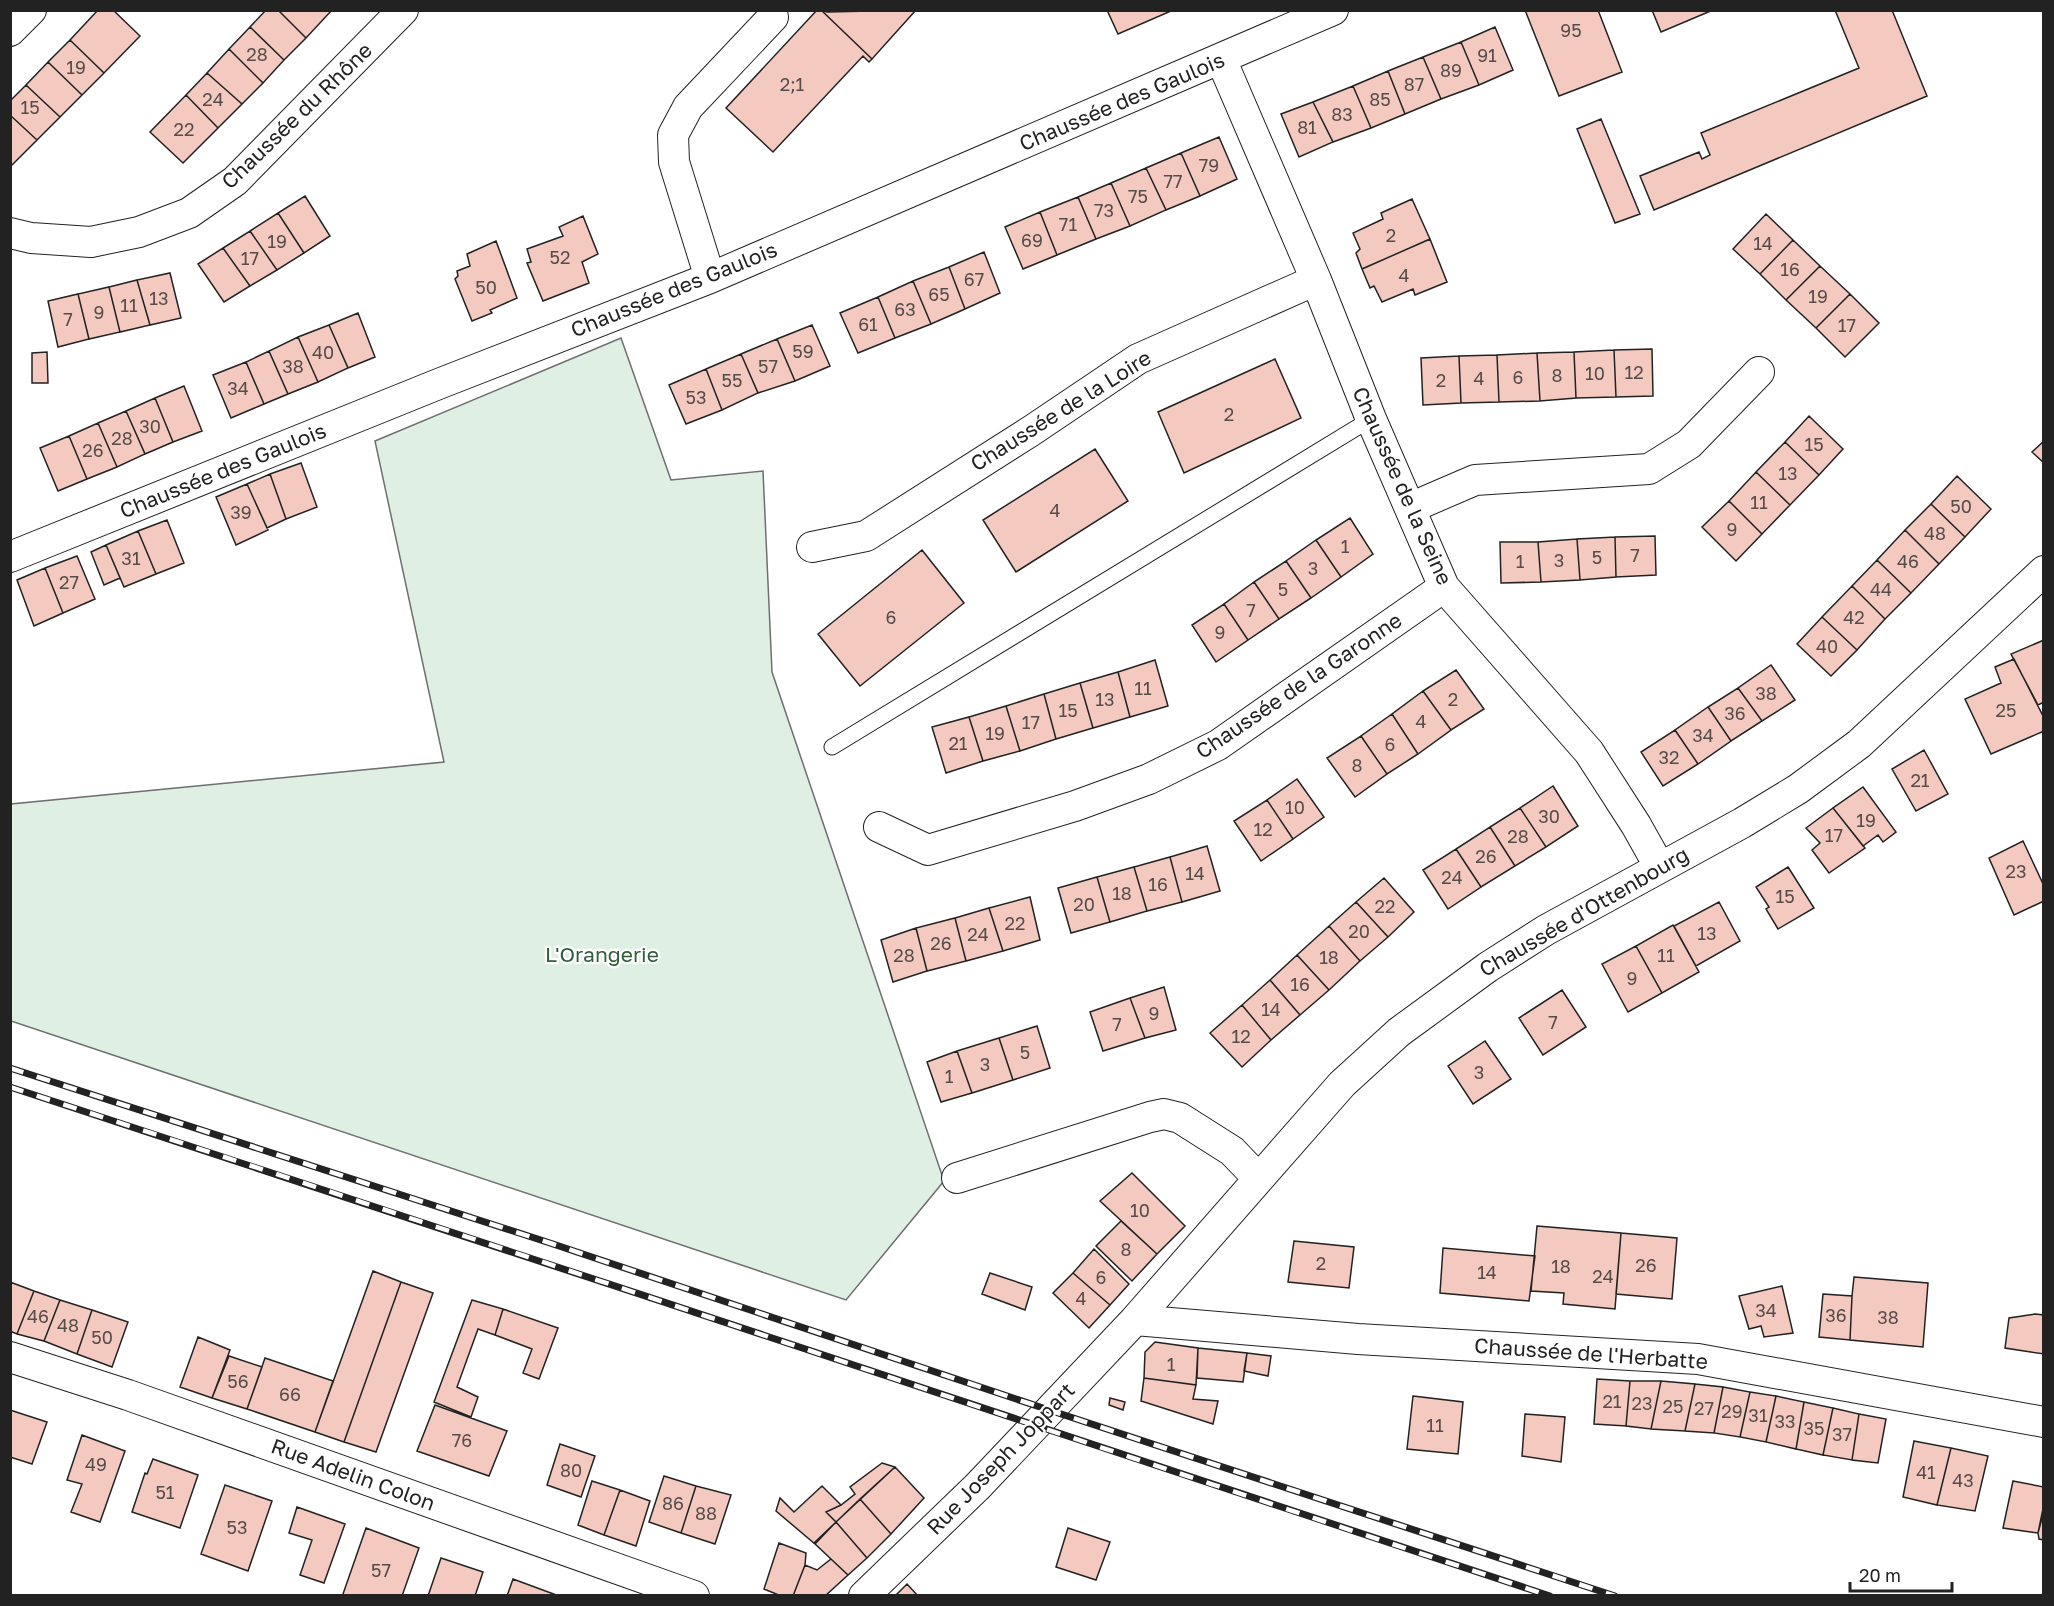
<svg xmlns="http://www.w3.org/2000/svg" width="2054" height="1606" font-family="'Golos Text',sans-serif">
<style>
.green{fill:#e0efe3;stroke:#6f6f6f;stroke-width:1.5}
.building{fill:#f3c9c0;stroke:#222;stroke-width:1.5}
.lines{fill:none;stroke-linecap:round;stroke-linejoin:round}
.lane-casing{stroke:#222;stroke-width:17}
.street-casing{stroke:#222;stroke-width:32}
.lane{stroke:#fff;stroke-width:15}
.street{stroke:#fff;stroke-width:30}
.rail-casing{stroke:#222;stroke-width:7}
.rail{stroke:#fff;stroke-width:4.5;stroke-dasharray:14;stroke-linecap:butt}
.labels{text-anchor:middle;stroke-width:4.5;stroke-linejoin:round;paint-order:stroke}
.number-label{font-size:18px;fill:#564c4a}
.street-label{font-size:21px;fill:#222;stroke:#fff}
.park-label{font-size:21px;fill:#2f5e38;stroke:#fff}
</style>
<rect width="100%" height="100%" fill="#fff"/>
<path class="green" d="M621,338L671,480L763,471L772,672L944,1181L846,1300L11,1021V804L444,762L375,441Z"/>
<path class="building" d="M98,10H113L140,36L104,73L70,40Z
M266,10H278L306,38L284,60L250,27Z
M278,10H332L306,38Z
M817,10H821L872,59L869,62L863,56L773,152L726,108Z
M821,10L827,12L916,10L872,59Z
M1107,10H1171V11L1118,34Z
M1525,10H1598L1622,72L1559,96Z
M1652,10H1713L1661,32Z
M1835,10H1892L1927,96L1654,210L1640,176L1699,152L1702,159L1710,155L1701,133L1859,68Z
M250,27L284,60L263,83L229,49Z
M1495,27L1513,70L1479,85L1461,42Z
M70,40L104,73L82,95L48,62Z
M1461,42L1479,85L1441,99L1423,57Z
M229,49L263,83L242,104L207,73Z
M1423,57L1441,99L1405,114L1388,71Z
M48,62L82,95L60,117L26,85Z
M1388,71L1405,114L1371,128L1353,86Z
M207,73L242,104L218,128L186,95Z
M26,85L60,117L37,140L10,115V101Z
M1353,86L1371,128L1333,142L1313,102Z
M186,95L218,128L183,163L150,132Z
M1313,102L1333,142L1299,157L1281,114Z
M10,115L37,140L10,167Z
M1601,119L1640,214L1615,223L1577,129Z
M1219,137L1237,179L1200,196L1181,153Z
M1181,153L1200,196L1166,210L1146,168Z
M1146,168L1166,210L1130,226L1111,183Z
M1111,183L1130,226L1096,239L1078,197Z
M305,196L330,236L304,253L278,213Z
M1078,197L1096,239L1057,255L1040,212Z
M1412,199L1430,239L1362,269L1356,253L1360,249L1353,233L1383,219L1381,213Z
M1040,212L1057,255L1023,269L1005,227Z
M278,213L304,253L277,270L250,231Z
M1766,214L1793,240L1760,274L1733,249Z
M583,216L598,254L582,262L589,283L543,301L527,263L531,262L527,249L563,236L559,227Z
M250,231L277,270L250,286L223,248Z
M1430,239L1447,282L1415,295L1413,289L1382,302L1374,286L1370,288L1362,269Z
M1793,240L1820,266L1786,300L1760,274Z
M496,241L517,298L490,310L492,313L472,321L455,279L458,276L457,271L470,266L467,254Z
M223,248L250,286L224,302L198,264Z
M984,252L1000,293L965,309L949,267Z
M1820,266L1850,294L1816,328L1786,300Z
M949,267L965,309L931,324L913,281Z
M170,273L181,318L150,325L137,280Z
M137,280L150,325L120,332L109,287Z
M913,281L931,324L895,338L878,297Z
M109,287L120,332L89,339L78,294Z
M78,294L89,339L58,347L48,301Z
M1850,294L1879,323L1845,357L1816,328Z
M878,297L895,338L858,353L840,313Z
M358,313L375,357L348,368L329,325Z
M329,325L348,368L318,382L298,337Z
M812,325L830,366L795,381L777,339Z
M298,337L318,382L288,394L269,351Z
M777,339L795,381L758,393L741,354Z
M1652,349L1653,396L1616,397L1614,350Z
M1614,350L1616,397L1576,398L1574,352Z
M269,351L288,394L264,404L246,362Z
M47,352L48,383H32V353Z
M1574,352L1576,398L1540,401L1537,353Z
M1537,353L1540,401L1499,402L1497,355Z
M741,354L758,393L722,410L706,369Z
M1497,355L1499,402L1461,403L1459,356Z
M1459,356L1461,403L1423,405L1421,358Z
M1275,359L1301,418L1184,473L1158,412Z
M246,362L264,404L231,418L213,375Z
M706,369L722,410L686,424L669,385Z
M184,386L202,431L173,442L155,398Z
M155,398L173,442L145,454L126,411Z
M126,411L145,454L117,467L98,423Z
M1809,416L1843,449L1819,475L1785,442Z
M98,423L117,467L87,479L69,436Z
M69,436L87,479L58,491L40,448Z
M2044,441V463L2032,452Z
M1785,442L1819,475L1790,505L1756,472Z
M1095,449L1128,501L1016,572L983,520Z
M301,463L317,507L286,519L270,474Z
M1756,472L1790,505L1762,534L1729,501Z
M270,474L286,519L267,528L247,484Z
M1957,476L1991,509L1965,537L1931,504Z
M247,484L268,530L236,545L216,497Z
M1729,501L1762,534L1736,561L1702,527Z
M1931,504L1965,537L1939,564L1905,530Z
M1350,518L1373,554L1341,577L1316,540Z
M167,520L184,563L156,574L138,531Z
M1905,530L1939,564L1911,593L1877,560Z
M138,531L156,574L124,587L106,545Z
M1655,536L1656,575L1616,577L1615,537Z
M1615,537L1616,577L1580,580L1577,539Z
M1577,539L1580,580L1541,582L1538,542Z
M1316,540L1341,577L1311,598L1286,561Z
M1500,542H1538L1541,582L1501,583Z
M106,545L120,578L104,585L91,552Z
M922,550L964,603L860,686L818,634Z
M77,556L95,599L63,613L45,568Z
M1877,560L1911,593L1885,619L1852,586Z
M1286,561L1311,598L1279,619L1254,582Z
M45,568L63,613L34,626L17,580Z
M1254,582L1279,619L1248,640L1224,604Z
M1852,586L1885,619L1857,650L1822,617Z
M1224,604L1248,640L1216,662L1192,625Z
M1822,617L1857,650L1831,676L1797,644Z
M2044,640V702L2038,705L2011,654Z
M2014,659L2044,718V731L1991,754L1965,699L2001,683L1995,667Z
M1155,660L1168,706L1130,717L1118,672Z
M1771,665L1795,700L1762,721L1738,688Z
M1456,670L1484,709L1451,730L1423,691Z
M1118,672L1130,717L1093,728L1080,683Z
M1080,683L1093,728L1056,739L1044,694Z
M1738,688L1762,721L1731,741L1708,707Z
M1423,691L1451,730L1418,754L1392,714Z
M1044,694L1056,739L1020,751L1006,706Z
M1006,706L1020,751L983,761L969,717Z
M1708,707L1731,741L1698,764L1675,730Z
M1392,714L1418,754L1387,774L1361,736Z
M969,717L983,761L946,773L932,727Z
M1675,730L1698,764L1663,786L1641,752Z
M1361,736L1387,774L1355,797L1327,758Z
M1924,750L1948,794L1916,811L1892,769Z
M1297,779L1324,817L1293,839L1267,800Z
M1553,786L1578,826L1546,847L1520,808Z
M1863,787L1896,832L1883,842L1878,835L1863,846L1833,808Z
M1267,800L1293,839L1261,861L1234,821Z
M1520,808L1546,847L1515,866L1490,827Z
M1833,808L1865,848L1829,873L1812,850L1820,843L1806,828Z
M1490,827L1515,866L1481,887L1456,849Z
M2023,841L2044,886V901L2014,915L1989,858Z
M1207,846L1220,891L1182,902L1170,857Z
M1456,849L1481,887L1448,909L1423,870Z
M1170,857L1182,902L1147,911L1134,867Z
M1134,867L1147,911L1110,922L1097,877Z
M1788,867L1814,908L1778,929L1766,909L1769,907L1756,887Z
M1097,877L1110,922L1071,933L1058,888Z
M1384,878L1414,912L1388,937L1356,902Z
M1030,897L1040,940L1003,951L989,908Z
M1356,902L1388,937L1360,961L1329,926Z
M1719,902L1740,941L1696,966L1674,926Z
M989,908L1003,951L966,961L955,918Z
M955,918L966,961L927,971L916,928Z
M1673,925L1699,972L1662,993L1636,946Z
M1329,926L1360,961L1329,990L1297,955Z
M916,928L927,971L893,982L881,940Z
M1636,946L1662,993L1628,1012L1602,964Z
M1297,955L1329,990L1300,1015L1270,980Z
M1270,980L1300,1015L1271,1040L1242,1005Z
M1164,987L1176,1030L1145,1038L1130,998Z
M1562,990L1586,1027L1543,1055L1519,1018Z
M1130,998L1145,1038L1103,1051L1090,1012Z
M1242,1005L1271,1040L1242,1067L1210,1033Z
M1037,1026L1050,1068L1013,1080L999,1038Z
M999,1038L1013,1080L972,1093L957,1051Z
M1485,1041L1511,1079L1473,1104L1448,1066Z
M957,1051L972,1093L941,1102L927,1062Z
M1132,1173L1185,1226L1157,1254L1100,1201Z
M1121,1221L1157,1254L1132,1281L1096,1246Z
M1537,1226L1621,1233L1615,1309L1563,1304L1564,1293L1531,1291Z
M1621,1233L1677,1238L1672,1299L1616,1294Z
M1294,1241L1354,1247L1349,1288L1288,1282Z
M1443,1248L1535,1256L1529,1301L1440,1293Z
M1094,1249L1129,1284L1110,1305L1073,1273Z
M373,1271L401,1282L344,1442L315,1432Z
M990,1273L1032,1287L1025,1310L982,1294Z
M1073,1273L1110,1305L1089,1328L1053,1293Z
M1854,1277L1928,1283L1923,1347L1850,1340L1852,1296Z
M10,1282L34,1291L17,1334L10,1331Z
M401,1282L433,1293L376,1452L344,1442Z
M1782,1286L1793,1333L1764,1337L1761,1326L1749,1329L1739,1296Z
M34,1291L60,1300L44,1341L17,1334Z
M1823,1294L1852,1296L1850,1340L1819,1337Z
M60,1300L92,1310L77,1354L44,1341Z
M472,1300L503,1309L495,1335L478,1329L457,1387L478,1397L471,1417L434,1402Z
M503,1309L558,1328L539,1379L523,1373L532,1349L495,1335Z
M92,1310L128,1322L112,1367L77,1354Z
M2035,1314L2044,1315V1354L2005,1348L2009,1318Z
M198,1337L230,1350L212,1398L180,1387Z
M1155,1342L1198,1348L1196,1385L1144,1378L1145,1352Z
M1198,1348L1247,1353L1243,1382L1197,1378Z
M1247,1353L1271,1356L1268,1376L1244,1371Z
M229,1356L262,1367L247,1409L212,1398Z
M265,1358L333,1381L315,1432L247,1409Z
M1144,1378L1196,1385L1193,1399L1218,1401L1213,1424L1141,1401Z
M1597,1379L1630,1381L1626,1426L1594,1424Z
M1630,1381H1661L1651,1429L1626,1426Z
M1661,1381L1695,1384L1685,1431L1651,1429Z
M1695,1384L1723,1387L1714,1433L1685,1431Z
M1723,1387L1750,1392L1740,1437L1714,1433Z
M1750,1392L1776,1396L1766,1442L1740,1437Z
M1413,1396L1463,1402L1458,1454L1407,1449Z
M1776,1396L1804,1402L1796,1449L1766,1442Z
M1110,1398L1125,1402L1123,1410L1109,1405Z
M1804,1402L1833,1408L1823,1455L1796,1449Z
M435,1405L507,1431L489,1476L417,1451Z
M1833,1408L1859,1414L1852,1460L1823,1455Z
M10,1410L47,1422L32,1464L10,1457Z
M1525,1414L1565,1417L1561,1462L1522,1456Z
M1859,1414L1886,1419L1878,1463L1852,1460Z
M82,1435L125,1451L100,1522L71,1512L82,1484L67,1480Z
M1914,1441L1951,1448L1937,1505L1903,1497Z
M560,1444L595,1456L581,1497L547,1485Z
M1951,1448L1988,1456L1975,1511L1937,1505Z
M153,1459L198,1475L180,1528L132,1512L145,1473L147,1474Z
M882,1463L895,1467L836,1522L826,1512L841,1505L855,1494L850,1487Z
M895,1467L924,1498L891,1534L860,1499Z
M664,1476L696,1486L681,1533L649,1522Z
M592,1481L620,1490L604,1535L578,1525Z
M2013,1481L2044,1487V1511L2038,1533L2003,1528Z
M225,1485L272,1501L248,1571L201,1554Z
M696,1486L731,1495L715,1544L681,1533Z
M822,1486L841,1505L826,1512L836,1522L815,1544L776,1511L780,1498L794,1512Z
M620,1490L650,1501L636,1546L604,1535Z
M860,1499L891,1534L867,1558L836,1522Z
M2044,1504V1540L2039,1539L2038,1533Z
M297,1507L345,1524L324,1583L300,1575L312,1540L289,1533Z
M836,1522L867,1558L848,1575L814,1543Z
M366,1528L419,1548L402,1596H348L343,1594Z
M1068,1528L1110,1542L1096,1580L1056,1567Z
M779,1543L806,1553L805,1565L793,1596H781L764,1589Z
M441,1558L483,1572L475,1596H428Z
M831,1559L848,1575L825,1596H793L805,1565L817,1570Z
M513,1579L559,1596H507Z
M907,1584L918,1596H895Z"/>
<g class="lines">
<defs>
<path id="lane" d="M832,747L1371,419"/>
<path id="street" d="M10,31L31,10
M1221,59L1316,280L1371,419L1444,587L1589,752L1636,825L1659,866
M10,233L31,238L91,242L139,232L189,213L235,181L403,10
M710,278L674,162L673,135L688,107L773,17
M1410,508L1475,480L1649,469L1689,444L1759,372
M812,547L866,536L1031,431L1138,359L1316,280
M10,557L441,383L710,278L1333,10
M879,827L928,850L1075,806L1149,779L1218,745L1444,587
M957,1178L1150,1117L1164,1114L1180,1118L1232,1151L1258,1178
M1135,1320L1358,1339L1698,1359L2044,1422
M10,1357L128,1395L694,1596
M864,1596L978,1486L1135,1320L1342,1084L1399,1032L1488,967L1546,930L1742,823L1798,789L1859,744L2044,571"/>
</defs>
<use href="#lane" class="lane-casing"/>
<use href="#street" class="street-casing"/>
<use href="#lane" class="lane"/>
<use href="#street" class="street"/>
<defs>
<path id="rail" d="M10,1068L553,1244L1049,1410L1615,1596
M10,1087C524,1254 1037,1427 1550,1596"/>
</defs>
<use href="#rail" class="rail-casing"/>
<use href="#rail" class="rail"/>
</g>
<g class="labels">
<g class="number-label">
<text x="1571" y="37">95</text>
<text x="257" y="61">28</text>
<text x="1487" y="62">91</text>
<text x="76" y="74">19</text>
<text x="1451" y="77">89</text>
<text x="792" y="91">2;1</text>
<text x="1414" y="91">87</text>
<text x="213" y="106">24</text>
<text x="1380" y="106">85</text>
<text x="30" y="114">15</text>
<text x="1342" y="121">83</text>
<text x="1307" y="134">81</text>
<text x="184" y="136">22</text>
<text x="1209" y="172">79</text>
<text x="1173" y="188">77</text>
<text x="1138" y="203">75</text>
<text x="1104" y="217">73</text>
<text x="1068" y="231">71</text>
<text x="1391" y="242">2</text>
<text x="1032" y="247">69</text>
<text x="277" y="248">19</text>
<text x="1763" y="250">14</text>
<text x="560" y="264">52</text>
<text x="250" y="265">17</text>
<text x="1790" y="276">16</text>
<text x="1404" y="282">4</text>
<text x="974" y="286">67</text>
<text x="486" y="294">50</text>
<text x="939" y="301">65</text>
<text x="1818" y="303">19</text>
<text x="159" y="305">13</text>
<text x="129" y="312">11</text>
<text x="905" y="316">63</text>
<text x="99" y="319">9</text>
<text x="68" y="326">7</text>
<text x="868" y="331">61</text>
<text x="1847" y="332">17</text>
<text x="803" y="358">59</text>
<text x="323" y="359">40</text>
<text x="293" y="373">38</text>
<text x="768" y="373">57</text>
<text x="1634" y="379">12</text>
<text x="1595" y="380">10</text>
<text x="1557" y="382">8</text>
<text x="1518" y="384">6</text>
<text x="1479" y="385">4</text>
<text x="732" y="387">55</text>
<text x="1441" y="387">2</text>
<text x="238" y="395">34</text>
<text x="696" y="404">53</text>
<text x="1229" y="421">2</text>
<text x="150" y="433">30</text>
<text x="122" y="445">28</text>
<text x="1814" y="451">15</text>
<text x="93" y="457">26</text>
<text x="1788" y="480">13</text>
<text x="1759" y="509">11</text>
<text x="1961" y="513">50</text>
<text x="1055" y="517">4</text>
<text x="241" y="519">39</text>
<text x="1732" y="536">9</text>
<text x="1935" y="540">48</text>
<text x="1345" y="553">1</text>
<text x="1635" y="562">7</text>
<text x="1597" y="564">5</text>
<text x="131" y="565">31</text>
<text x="1559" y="567">3</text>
<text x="1520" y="568">1</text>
<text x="1908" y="568">46</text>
<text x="1313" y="575">3</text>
<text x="69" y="589">27</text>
<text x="1283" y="596">5</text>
<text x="1881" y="596">44</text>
<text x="1251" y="617">7</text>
<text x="891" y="624">6</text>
<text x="1854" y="624">42</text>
<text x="1220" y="639">9</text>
<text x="1827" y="653">40</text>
<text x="1143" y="695">11</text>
<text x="1766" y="700">38</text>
<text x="1105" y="706">13</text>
<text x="1453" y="706">2</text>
<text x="1068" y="717">15</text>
<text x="2006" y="717">25</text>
<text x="1735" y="720">36</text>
<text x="1421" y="728">4</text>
<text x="1031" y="729">17</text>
<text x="995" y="740">19</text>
<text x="1703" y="742">34</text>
<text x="958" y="750">21</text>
<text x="1390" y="751">6</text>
<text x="1669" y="764">32</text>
<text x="1357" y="772">8</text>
<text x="1920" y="787">21</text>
<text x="1295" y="814">10</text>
<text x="1549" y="823">30</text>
<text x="1866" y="827">19</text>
<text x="1263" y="836">12</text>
<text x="1834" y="842">17</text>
<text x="1518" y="843">28</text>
<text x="1486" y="863">26</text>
<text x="2016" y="878">23</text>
<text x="1195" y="880">14</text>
<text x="1452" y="884">24</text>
<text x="1158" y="891">16</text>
<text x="1122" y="900">18</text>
<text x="1785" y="903">15</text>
<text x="1084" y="911">20</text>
<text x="1385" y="913">22</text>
<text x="1015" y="930">22</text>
<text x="1359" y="938">20</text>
<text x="1707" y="940">13</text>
<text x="978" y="941">24</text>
<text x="941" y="950">26</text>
<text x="904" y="962">28</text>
<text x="1666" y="962">11</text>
<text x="1329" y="964">18</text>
<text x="1632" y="985">9</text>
<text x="1300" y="991">16</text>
<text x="1271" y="1016">14</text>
<text x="1154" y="1020">9</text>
<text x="1553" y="1029">7</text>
<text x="1117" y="1031">7</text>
<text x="1241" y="1043">12</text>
<text x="1025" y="1059">5</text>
<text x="985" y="1071">3</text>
<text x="1479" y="1079">3</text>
<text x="949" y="1083">1</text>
<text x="1140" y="1217">10</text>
<text x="1126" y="1256">8</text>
<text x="1321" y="1270">2</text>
<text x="1646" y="1272">26</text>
<text x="1561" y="1273">18</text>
<text x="1487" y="1279">14</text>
<text x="1603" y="1283">24</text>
<text x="1101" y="1284">6</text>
<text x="1081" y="1305">4</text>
<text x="1766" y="1317">34</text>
<text x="1836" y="1322">36</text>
<text x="38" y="1323">46</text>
<text x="1888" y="1324">38</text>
<text x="68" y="1332">48</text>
<text x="102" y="1344">50</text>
<text x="1171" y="1371">1</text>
<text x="238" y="1388">56</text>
<text x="290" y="1401">66</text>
<text x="1612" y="1408">21</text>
<text x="1642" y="1410">23</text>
<text x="1673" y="1413">25</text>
<text x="1704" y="1415">27</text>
<text x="1732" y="1418">29</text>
<text x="1758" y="1422">31</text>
<text x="1785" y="1428">33</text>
<text x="1435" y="1432">11</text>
<text x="1814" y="1435">35</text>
<text x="1842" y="1441">37</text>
<text x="462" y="1447">76</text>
<text x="96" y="1471">49</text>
<text x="571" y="1477">80</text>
<text x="1926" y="1479">41</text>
<text x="1963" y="1487">43</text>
<text x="165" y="1499">51</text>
<text x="673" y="1510">86</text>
<text x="706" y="1520">88</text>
<text x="237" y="1534">53</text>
<text x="381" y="1577">57</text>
</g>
<g class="street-label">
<text transform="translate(1122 102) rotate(-23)" y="7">Chaussée des Gaulois</text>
<text transform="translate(297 116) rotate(-44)" y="7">Chaussée du Rhône</text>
<text transform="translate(674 290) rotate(-22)" y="7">Chaussée des Gaulois</text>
<text transform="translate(1061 411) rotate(-32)" y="7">Chaussée de la Loire</text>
<text transform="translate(223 471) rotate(-22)" y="7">Chaussée des Gaulois</text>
<text transform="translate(1402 486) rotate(66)" y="7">Chaussée de la Seine</text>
<text transform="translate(1299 686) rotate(-34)" y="7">Chaussée de la Garonne</text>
<text transform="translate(1584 912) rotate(-30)" y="7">Chaussée d'Ottenbourg</text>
<text transform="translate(1591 1354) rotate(4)" y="7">Chaussée de l'Herbatte</text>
<text transform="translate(1001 1459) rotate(-46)" y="7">Rue Joseph Joppart</text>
<text transform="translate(353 1475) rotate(20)" y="7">Rue Adelin Colon</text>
</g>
<g class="park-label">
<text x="602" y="962">L'Orangerie</text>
</g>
</g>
<rect width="2054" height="1606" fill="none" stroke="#222222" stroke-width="24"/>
<path d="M1850 1582v9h102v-9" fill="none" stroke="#222222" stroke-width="3"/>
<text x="1859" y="1582" font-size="18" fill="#222222" stroke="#ffffff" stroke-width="4.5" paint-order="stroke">20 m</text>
</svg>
